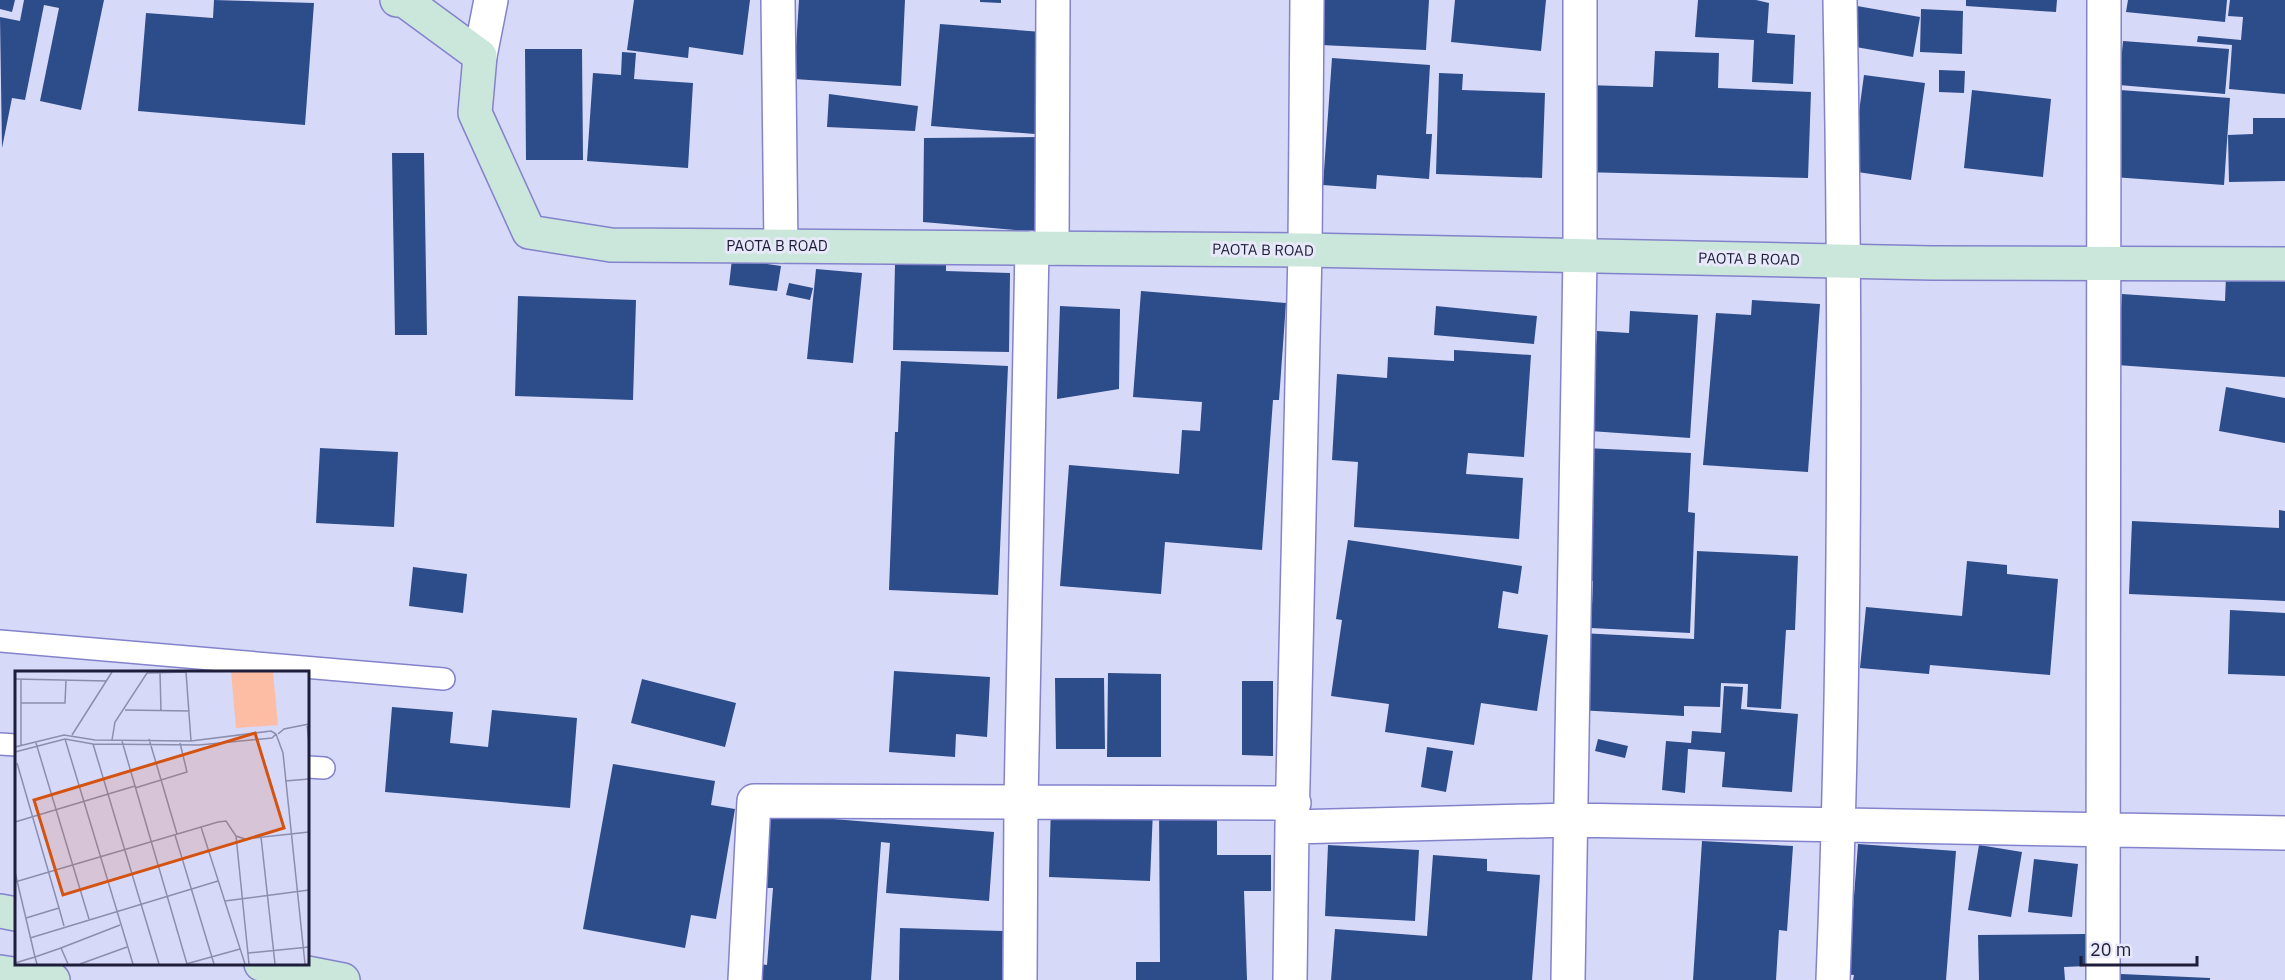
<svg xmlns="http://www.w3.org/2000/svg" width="2285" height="980" font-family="'IBM Plex Sans',sans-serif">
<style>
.building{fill:#2d4c8a}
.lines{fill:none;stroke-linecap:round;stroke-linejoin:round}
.lane-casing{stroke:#8383cc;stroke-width:24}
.street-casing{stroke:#8383cc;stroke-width:36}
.secondary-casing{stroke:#8383cc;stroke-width:36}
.lane{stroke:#fff;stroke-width:21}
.street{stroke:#fff;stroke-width:33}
.secondary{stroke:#cbe6da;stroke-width:33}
.labels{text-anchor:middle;stroke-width:6;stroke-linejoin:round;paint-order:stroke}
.street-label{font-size:15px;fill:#1e1e3b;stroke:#e7e8f8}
.inset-road{fill:none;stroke:#8d8ead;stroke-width:1.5}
.view{fill:#d45311;fill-opacity:0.15;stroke:#d45311;stroke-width:3}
.inset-edge{fill:none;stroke:#1e1e3b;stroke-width:3}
</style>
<rect width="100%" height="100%" fill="#d7d9f9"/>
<path class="building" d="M0,0H15L12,12L0,9Z
M24,0H104L81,110L40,101L59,8L44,5L25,100L12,98L2,148L0,17L20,21Z
M214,0L314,3L305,125L138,111L146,13L213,18Z
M634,0H750L743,55L689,47L688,58L627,50Z
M799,0H905L901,86L794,79Z
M980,0H1001V3L980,2Z
M1320,0H1429L1426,50L1321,45Z
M1455,0H1546L1541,51L1451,42Z
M1698,0H1756L1769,3L1767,33L1795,35L1793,84L1752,82L1754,40L1695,37Z
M1966,0H2057L2056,12L1966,6Z
M2128,0H2227L2225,22L2126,12Z
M2230,0H2285V94L2229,89L2232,45L2197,42L2198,36L2241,40L2243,17L2228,16Z
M1857,6L1920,17L1913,57L1850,46Z
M1921,9L1963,11L1962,54L1920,52Z
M940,24L1042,32L1035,134L931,126Z
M2123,41L2229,49L2225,94L2119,85Z
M525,49H582L583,160H526Z
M1655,51L1719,53L1718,88L1811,92L1808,178L1582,172L1585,85L1653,87Z
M622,52L636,53L634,79L693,83L688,168L587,161L593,73L621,75Z
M1332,58L1430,65L1426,134H1432L1429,179L1377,175L1376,189L1323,185Z
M1939,70L1965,71L1964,93L1939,92Z
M1439,73L1463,74L1462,90L1545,93L1542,178L1436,174Z
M1864,75L1925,83L1911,180L1851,171Z
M1972,90L2051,99L2043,177L1964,168Z
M2120,90L2230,98L2224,185L2113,177Z
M829,94L918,106L915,131L827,127Z
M2253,118H2285V181L2229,182L2228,135L2253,134Z
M1045,137L1038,232L923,222L924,138Z
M392,153H424L427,335H395Z
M732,259L781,266L777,291L729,285Z
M895,265H946V271L1010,273L1009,352L893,350Z
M816,269L862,273L853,363L807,359Z
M2226,276L2285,281V377L2117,365L2122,294L2225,301Z
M789,283L813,288L810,300L786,295Z
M1141,291L1286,303L1279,400H1273L1262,550L1165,542L1161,594L1060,586L1069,465L1179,474L1182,430L1200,431L1202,402L1133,397Z
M518,296L636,300L633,400L515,396Z
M1752,300L1820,304L1808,472L1703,465L1716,313L1751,315Z
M1060,306L1120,309L1119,389L1057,399Z
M1436,306L1537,316L1534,344L1434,335Z
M1630,311L1698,315L1690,438L1590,431L1597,331L1629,333Z
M1454,350L1531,355L1524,457L1468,453L1466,474L1523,478L1519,539L1354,527L1358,462L1332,460L1337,374L1387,378L1388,357L1454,361Z
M901,361L1008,366L998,595L889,590L895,432H898Z
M2226,387L2285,398V443L2219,431Z
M320,448L398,452L394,527L316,523Z
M1585,448L1691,453L1688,512L1695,513L1690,633L1591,628L1593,581H1588Z
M2279,510L2285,511V601L2129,594L2132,521L2279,528Z
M1348,540L1522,566L1518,594L1503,591L1498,628L1548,635L1537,711L1481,703L1474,745L1385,732L1389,704L1331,696L1342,620L1336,619Z
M1697,551L1798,556L1795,630H1786L1781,709L1747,707L1748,684L1721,683L1720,707L1684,706V716L1578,710L1581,633L1694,639Z
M1967,561L2007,565V574L2058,579L2050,675L1930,665L1929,674L1860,668L1866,607L1962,616Z
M413,567L467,574L463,613L409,606Z
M2230,610L2285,613V676L2228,674Z
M894,671L990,677L987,737L956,734L955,757L889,752Z
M1108,673L1161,674V757H1107Z
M1055,678H1104L1105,749H1056Z
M642,679L736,703L725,747L631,723Z
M1242,681H1273V756L1242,755Z
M1724,686L1743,687L1741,709L1798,714L1792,792L1722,787L1725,752L1688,749L1685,793L1662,790L1666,741L1691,743L1692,731L1721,733Z
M392,707L453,712L450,743L488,747L492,710L577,718L570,808L385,792Z
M1598,739L1628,746L1625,758L1595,751Z
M1427,747L1453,751L1446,792L1421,787Z
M613,764L715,781L711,805L735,809L716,919L691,915L685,948L583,929Z
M1217,803V855H1271V891H1244L1247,980H1136V962H1160L1159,804Z
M1051,805L1153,810L1150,881L1049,877Z
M771,814L994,832L989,901L886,893L890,843L881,842L871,980H752L754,963L767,965L773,888H765Z
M1702,841L1793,846L1787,931L1779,930L1776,980H1693Z
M1858,844L1956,851L1946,980H1853L1854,975L1841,974L1851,935Z
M1328,845L1419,850L1415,921L1325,916Z
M1979,845L2022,852L2011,917L1968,910Z
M1433,855L1487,859V871L1540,875L1532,980H1331L1335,929L1427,936Z
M2034,859L2078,864L2072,917L2028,912Z
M900,928L1003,931L1002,980H899Z
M2087,934V966L2064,967L2065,980H1979L1978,935Z
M2121,974L2210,978V980H2121Z"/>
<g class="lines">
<defs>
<path id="lane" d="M0,641L444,679
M0,744L16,745
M308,767L324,768"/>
<path id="street" d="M778,0L781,246
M1307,0L1305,250L1292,827L1570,820L2285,833
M480,56L491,0
M1052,248L1053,0
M745,980L754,801L1294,803
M1020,980L1021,802L1032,248
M1290,980L1292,827
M1568,980L1580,256V0
M1833,980C1846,654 1846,327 1840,0
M2103,980L2104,0"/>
<path id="secondary" d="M397,0L405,1L480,56L475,113L529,232L611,245L1305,250L1932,263L2285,264
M0,911L16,914
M261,964L343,980
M0,972L53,980"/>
</defs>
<use href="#lane" class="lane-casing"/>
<use href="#street" class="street-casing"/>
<use href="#secondary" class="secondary-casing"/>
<use href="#lane" class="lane"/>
<use href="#street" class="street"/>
<use href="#secondary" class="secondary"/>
</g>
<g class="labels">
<g class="street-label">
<text x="777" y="251">PAOTA B ROAD</text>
<text transform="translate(1263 250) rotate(1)" y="5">PAOTA B ROAD</text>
<text transform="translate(1749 259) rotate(1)" y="5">PAOTA B ROAD</text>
</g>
</g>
<g transform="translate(15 671)">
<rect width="294" height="294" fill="#d7d9f9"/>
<path d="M216,1H258L263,54L221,57Z" fill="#fdbda4"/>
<path class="inset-road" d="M171,1L176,70M145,2L146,40M0,8L92,10M6,8V74M6,32H50L51,9M110,39L174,40M292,53L294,72M261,63L268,82L290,293M263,63L269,58L294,53M57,64L97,1M50,68L118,293M134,68L162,163M97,69L100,51L132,2L171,1M107,70L120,115M21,72L74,248M78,73L144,293M0,76L49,64L80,69L176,70L256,60L261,63M0,81L50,68L78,73L184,74L257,67L261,63M2,92L44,237M270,110L294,108M120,117L172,101L165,72M0,151L120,115L172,293M186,156L230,293M160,164L199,293M221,165L234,293M246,166L260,293M0,201L20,286L46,277L53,293M0,211L203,151L211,150L221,165L230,168L294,161M210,230L294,219M11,247L44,237L49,255M15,267L203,210M46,277L105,254M233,282L294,276M0,292L20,286L22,293M65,293L112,276M171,293L225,278"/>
<path class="view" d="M240,62L269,157L48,224L19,129Z"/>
<rect width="294" height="294" class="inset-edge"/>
</g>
<path d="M2081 956v9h116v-9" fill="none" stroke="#1e1e3b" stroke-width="3"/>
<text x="2090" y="956" font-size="18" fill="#1e1e3b" stroke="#e7e8f8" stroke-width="4.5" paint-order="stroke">20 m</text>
</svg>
